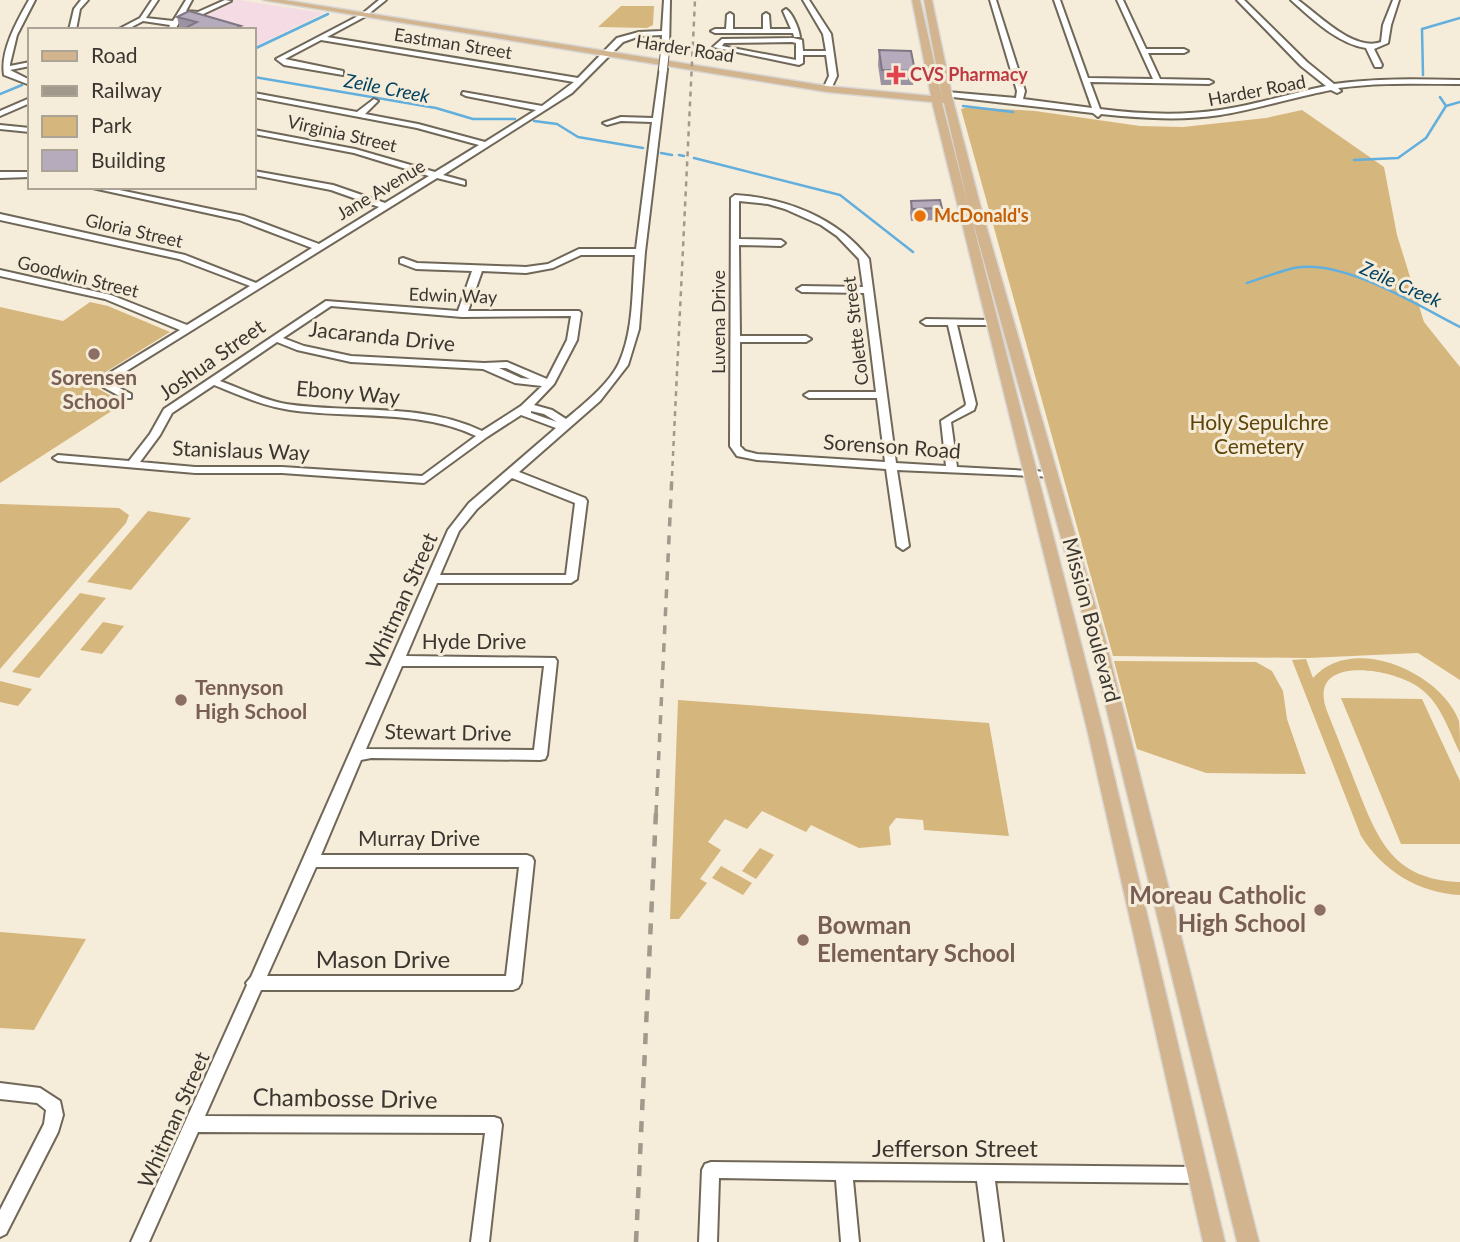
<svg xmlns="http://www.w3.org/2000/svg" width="1460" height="1242" font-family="Lato,sans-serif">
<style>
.commercial{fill:#f5dce4}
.green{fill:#d5b67c}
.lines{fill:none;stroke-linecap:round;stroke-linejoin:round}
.stream{stroke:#62afdd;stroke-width:2.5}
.minor-casing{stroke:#6f6757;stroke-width:4}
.major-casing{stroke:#d8d7d6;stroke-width:3}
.minor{fill:#fff;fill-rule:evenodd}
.major{fill:#d2b58e;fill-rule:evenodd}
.rail-far2{stroke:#a1998c;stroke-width:2.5;stroke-dasharray:5 5;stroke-linecap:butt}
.rail-far1{stroke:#a1998c;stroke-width:3.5;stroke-dasharray:9 9;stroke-linecap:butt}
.rail{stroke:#a1998c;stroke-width:4.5;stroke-dasharray:11 11;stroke-linecap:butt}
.minor-bridge-casing{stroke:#6f6757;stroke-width:10;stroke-linecap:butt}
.minor-bridge{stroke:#fff;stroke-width:8}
.wall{fill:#9c93a2}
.building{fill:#b5abbc;stroke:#7f7884;stroke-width:2}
.health-dot{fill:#e0444e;stroke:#f6ecda;stroke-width:2.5}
.food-dot{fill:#e8710a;stroke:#f6ecda;stroke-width:2.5}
.education-dot{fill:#8d6e63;stroke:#f6ecda;stroke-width:2.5}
.labels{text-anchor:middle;stroke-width:6;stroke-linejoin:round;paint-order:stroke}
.far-street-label{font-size:18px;fill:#3b3730;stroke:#f6ecda}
.far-health-label{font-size:18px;font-weight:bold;fill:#be3a42;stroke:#f6ecda;text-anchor:start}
.far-food-label{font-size:18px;font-weight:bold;fill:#c56008;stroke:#f6ecda;text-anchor:start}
.far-water-label{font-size:19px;font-style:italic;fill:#004361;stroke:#f6ecda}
.street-label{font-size:21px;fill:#3b3730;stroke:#f6ecda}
.education-label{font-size:21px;font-weight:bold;fill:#785e54;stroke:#f6ecda}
.park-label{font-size:21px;fill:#5d4408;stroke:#f6ecda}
.near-education-label{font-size:24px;font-weight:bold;fill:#785e54;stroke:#f6ecda;text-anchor:end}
.near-street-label{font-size:24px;fill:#3b3730;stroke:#f6ecda}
</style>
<rect width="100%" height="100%" fill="#f6ecda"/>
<path class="commercial" d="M223,0H240L324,13L254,47V30H179L190,15Z"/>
<path class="green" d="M621,6H654L653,25L647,28L598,27Z
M969,107L1035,111L1140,126L1183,127L1266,118L1302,110L1384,167L1397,235L1424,322L1460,367V680L1418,653L1308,658L1113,656L961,109Z
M90,302L108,306L170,332L88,383L124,403L0,483V307L63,321Z
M0,504L119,508L129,515L126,523L0,669Z
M148,511L191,518L131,590L87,582Z
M80,593L106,598L39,678L12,672Z
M103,622L124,626L102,654L80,650Z
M1306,659L1313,678C1352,633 1441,672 1459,721C1460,730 1460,743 1460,753C1449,731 1441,704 1421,689C1395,668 1305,653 1327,711C1337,736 1347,762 1357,787C1378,841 1394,880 1460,882V895C1419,893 1383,871 1361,836L1292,660Z
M1114,661L1256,662L1272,671L1283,691L1287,719L1306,774L1206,773L1137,749Z
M0,681L32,689L18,706L0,702Z
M1341,698L1422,699L1460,781V844H1401Z
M678,700L989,723L1009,836L924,830L923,820L896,818L889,827L891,845L859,848L811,825L806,832L762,811L747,829L725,819L708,842L721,850L700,879L707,883L679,919H670Z
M760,848L774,855L756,879L742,871Z
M721,866L752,883L743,895L712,878Z
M0,932L86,939L34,1030L0,1028Z"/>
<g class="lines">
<path class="stream" d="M254,49L328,14
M1423,75L1422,29L1460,18
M254,77L436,108L473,119H515
M0,94L22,85
M963,106L1013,112
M1446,106L1460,102
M534,121L557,124L578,137L643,148
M661,153L672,155
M679,155L684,156
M694,158L840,195L913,252
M1354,160L1398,158L1426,138L1446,106L1440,97
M1247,283C1262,278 1278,272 1294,268C1342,258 1417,305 1460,327"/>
<defs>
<path id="minor" d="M29,0H35L17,35L10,64V66L30,62V66L10,70L30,80V85L4,75C0,51 17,21 29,0Z
M81,0H88L80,9L76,30H69L74,9Z
M152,0H158L146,18L173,21L186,0H192L186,11L198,12L225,0L231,1L201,15H183L175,30H168L170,25L143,21L126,30H117L140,18Z
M379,0H386L366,16L327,37L578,78L617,38L639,32L662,31L664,0H670L669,51L665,53L661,51L662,35L640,36L623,42L572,93L443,175L465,181V185L437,178L112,380V384L131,394V398H123L103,387V377L180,330L105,299L0,276V270L111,295L187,325L250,286L179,259L0,220V214L185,255L256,283L312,248L239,220L88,187H105L244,216L319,244L379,207L331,190L254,175V171L333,185L385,203L429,176L354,153L254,134V130L355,149L435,172L479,145L417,128L254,97V93L357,112L374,99L378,101L365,114L418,124L485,142L536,110L466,96L462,94L463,92L542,106L574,82L321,40L285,59L343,71V75L284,65L276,59L362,14Z
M803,0H809L831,34L837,76L830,91L823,89L829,76L826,55H803V63L799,65L713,47L722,39L793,38L802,40L803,51H826L823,34ZM792,42L796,43V60L722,46L724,43Z
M990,0H996L1025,91L1023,99L1092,108L1054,0H1060L1088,78L1153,79L1117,0H1123L1146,49H1184L1188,51L1184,53H1148L1160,79L1209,80L1213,82L1209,84L1090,82L1100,109C1139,114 1180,116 1220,110C1256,105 1291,93 1326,86L1301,66L1237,0H1244L1307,62L1334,84C1376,78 1418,79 1460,80V84C1419,84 1379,82 1338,88L1341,91L1337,93L1331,90C1294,97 1257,109 1220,115C1181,121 1140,118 1101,114L1098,117L1093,113L944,96L943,94L947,92L1016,98L1017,91Z
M1291,0H1298C1319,15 1354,52 1381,42L1383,25L1393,0H1399L1391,25L1388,43L1374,49L1382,65L1381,67H1375L1366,48C1338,44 1311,18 1291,0Z
M786,9C793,14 799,29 800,37H794L793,33H715L711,31L715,29H726L727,15L730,13L733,15V29H763V15L766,13L769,15L770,29H791L783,11Z
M660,67L667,69L645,252L639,329L628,365L600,401L519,472L585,498L587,501L577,579L571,583H437L406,656L555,658L557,661L547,755L545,759L540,760L371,758L361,760L321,855H527L532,857L534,861L521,983L518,988L513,990H261L205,1116L494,1117L500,1119L502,1125L489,1242H471L485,1133L198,1132L149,1242H131L247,985L246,983L251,977L448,530L469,503L556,428L521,415L487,437L424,483L282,473H195L58,461L53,458L58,455L129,461L150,434L164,409L326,301L458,311L472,271L416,269L400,263V259L403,258L417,263L526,267L548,264L579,249H636L652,122L621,121L607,125L603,123L621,117L653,118ZM581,255H635C632,290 634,330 619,363C609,384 584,404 566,419L552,410L534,405L554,384L577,340L581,313L579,311H468L482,271L526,273L553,268ZM331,306L462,317L571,316L567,340L547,379L507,362L484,363L351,356L304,346L283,338ZM277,342L297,350L351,362L483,369L515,383L542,386L521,406L482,431C422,402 351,414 286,404C263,400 242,389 220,381ZM499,368H506L530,379L521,378ZM214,385C239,395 263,406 290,410C351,419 419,409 476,436L422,476L282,467H195L140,462L160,435L172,413ZM531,411L544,414L557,422L531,413ZM512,478L575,503L566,575H440L459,531L477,509ZM402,666H544L534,750L366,749ZM316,867H519L506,976H267Z
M30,98V103L0,116V111Z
M0,125L30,128V132L0,129Z
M0,172H30V177L0,178Z
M735,195C786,198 838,218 869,259L896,463L946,466L941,421L965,406L966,404L948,325H926L921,322L926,319L993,320L996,321V325H957L976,404L974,410L951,422L957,467L1051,472L1056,475L1055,477L897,470L909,546L903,550L897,546L886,469L757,460L737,456L730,446L731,198ZM739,201L768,204L785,209L821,225L837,236L859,259L863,287L802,286L797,289L802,292L864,293L876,392H809L804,395L809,398H877L885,462L757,454L745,451L740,446V342H806L811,339L806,336H740L739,245L781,246L785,243L781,240L739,239Z
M0,1083L40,1088L60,1101L63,1115L58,1132L6,1234L0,1237V1210L44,1124L46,1110L37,1103L0,1099Z
M711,1162L1198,1167L1204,1169L1207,1175L1204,1181L1198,1183L995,1181L1003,1242H985L977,1181L853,1180L859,1242H841L836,1180L719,1178L717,1242H699L702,1170L705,1164Z"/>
<path id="major" d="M263,0H284L827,86L931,96L912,0H920L942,97L924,0H932L953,100L980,204L1105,638L1259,1242H1237L1089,638L968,204L944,103H942L1103,729L1225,1242H1203L1087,729L932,102L827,92Z"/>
</defs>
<use href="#minor" class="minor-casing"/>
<use href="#major" class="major-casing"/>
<use href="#minor" class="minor"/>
<use href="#major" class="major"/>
<path class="rail-far2" d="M672,476L695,0"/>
<path class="rail-far1" d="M656,814L672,474"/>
<path class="rail" d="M636,1242L656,812"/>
<defs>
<path id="minor-bridge" d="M663,69L665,51"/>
</defs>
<use href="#minor-bridge" class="minor-bridge-casing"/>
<use href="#minor-bridge" class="minor-bridge"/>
</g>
<path class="wall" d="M177,17L242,30H180Z
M879,50L915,71L913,85H881L878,65Z
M911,201L942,208L941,220L911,221L910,213Z"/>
<path class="building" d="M189,11L241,26L232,30H195L187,27L197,22L177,17Z
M879,50L911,51L915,71L882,70Z
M940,200L942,208L912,209L911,201Z"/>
<path class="health-dot" d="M892.5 64.5h7v7h7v7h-7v7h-7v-7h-7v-7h7z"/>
<circle class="food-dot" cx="920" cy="216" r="7"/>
<g class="education-dot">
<circle cx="94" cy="354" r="7"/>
<circle cx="181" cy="700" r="7"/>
<circle cx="1320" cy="910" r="7"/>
<circle cx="803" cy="940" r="7"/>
</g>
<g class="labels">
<g class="far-street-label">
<text transform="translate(453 44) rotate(9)" y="6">Eastman Street</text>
<text transform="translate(685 49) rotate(9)" y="6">Harder Road</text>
<text transform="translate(1257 91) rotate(-11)" y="6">Harder Road</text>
<text transform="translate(342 134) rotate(13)" y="6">Virginia Street</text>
<text transform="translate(381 190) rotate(-31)" y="6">Jane Avenue</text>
<text transform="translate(134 231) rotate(13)" y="6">Gloria Street</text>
<text transform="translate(78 277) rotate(14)" y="6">Goodwin Street</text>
<text transform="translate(453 296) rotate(2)" y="6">Edwin Way</text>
<text transform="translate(719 322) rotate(-90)" y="6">Luvena Drive</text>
<text transform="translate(856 331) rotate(-97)" y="6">Colette Street</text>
</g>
<g class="far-health-label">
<text x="910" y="81">CVS Pharmacy</text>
</g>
<g class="far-food-label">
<text x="934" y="222">McDonald's</text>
</g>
<g class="far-water-label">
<text transform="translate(387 88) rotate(11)" y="7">Zeile Creek</text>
<text transform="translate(1401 284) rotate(24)" y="7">Zeile Creek</text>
</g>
<g class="street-label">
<text transform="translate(382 337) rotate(6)" y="7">Jacaranda Drive</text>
<text transform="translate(212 360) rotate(-35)" y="7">Joshua Street</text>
<text transform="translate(348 393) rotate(5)" y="7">Ebony Way</text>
<text transform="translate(892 447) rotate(4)" y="7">Sorenson Road</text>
<text transform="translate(241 451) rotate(2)" y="7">Stanislaus Way</text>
<text transform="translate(402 601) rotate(-66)" y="7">Whitman Street</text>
<text transform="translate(1091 620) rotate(75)" y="7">Mission Boulevard</text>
<text x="474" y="649">Hyde Drive</text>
<text transform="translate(448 733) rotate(1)" y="7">Stewart Drive</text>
<text x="419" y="846">Murray Drive</text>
<text transform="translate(174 1120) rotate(-66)" y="7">Whitman Street</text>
</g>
<g class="education-label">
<text x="94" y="385">Sorensen<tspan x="94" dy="24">School</tspan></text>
<text x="195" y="695" text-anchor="start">Tennyson<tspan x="195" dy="24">High School</tspan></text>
</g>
<g class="park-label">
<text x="1259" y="430">Holy Sepulchre<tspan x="1259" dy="24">Cemetery</tspan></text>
</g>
<g class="near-education-label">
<text x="1306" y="904">Moreau Catholic<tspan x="1306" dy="28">High School</tspan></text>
<text x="817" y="934" text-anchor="start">Bowman<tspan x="817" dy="28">Elementary School</tspan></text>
</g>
<g class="near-street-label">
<text x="383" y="968">Mason Drive</text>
<text transform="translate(345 1099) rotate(1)" y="8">Chambosse Drive</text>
<text x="955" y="1157">Jefferson Street</text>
</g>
</g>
<rect x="28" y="28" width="228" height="161" fill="#f6ecda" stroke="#aba496" stroke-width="2"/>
<rect x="42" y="51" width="35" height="10" fill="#d2b58e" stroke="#aba496" stroke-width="2"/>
<text x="91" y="63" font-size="21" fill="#3b3730">Road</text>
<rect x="42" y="86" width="35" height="10" fill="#a1998c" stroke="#aba496" stroke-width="2"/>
<text x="91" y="98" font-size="21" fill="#3b3730">Railway</text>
<rect x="42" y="116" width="35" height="21" fill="#d5b67c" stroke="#aba496" stroke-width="2"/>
<text x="91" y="133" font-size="21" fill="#3b3730">Park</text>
<rect x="42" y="150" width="35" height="21" fill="#b5abbc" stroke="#aba496" stroke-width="2"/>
<text x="91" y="168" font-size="21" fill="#3b3730">Building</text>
</svg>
